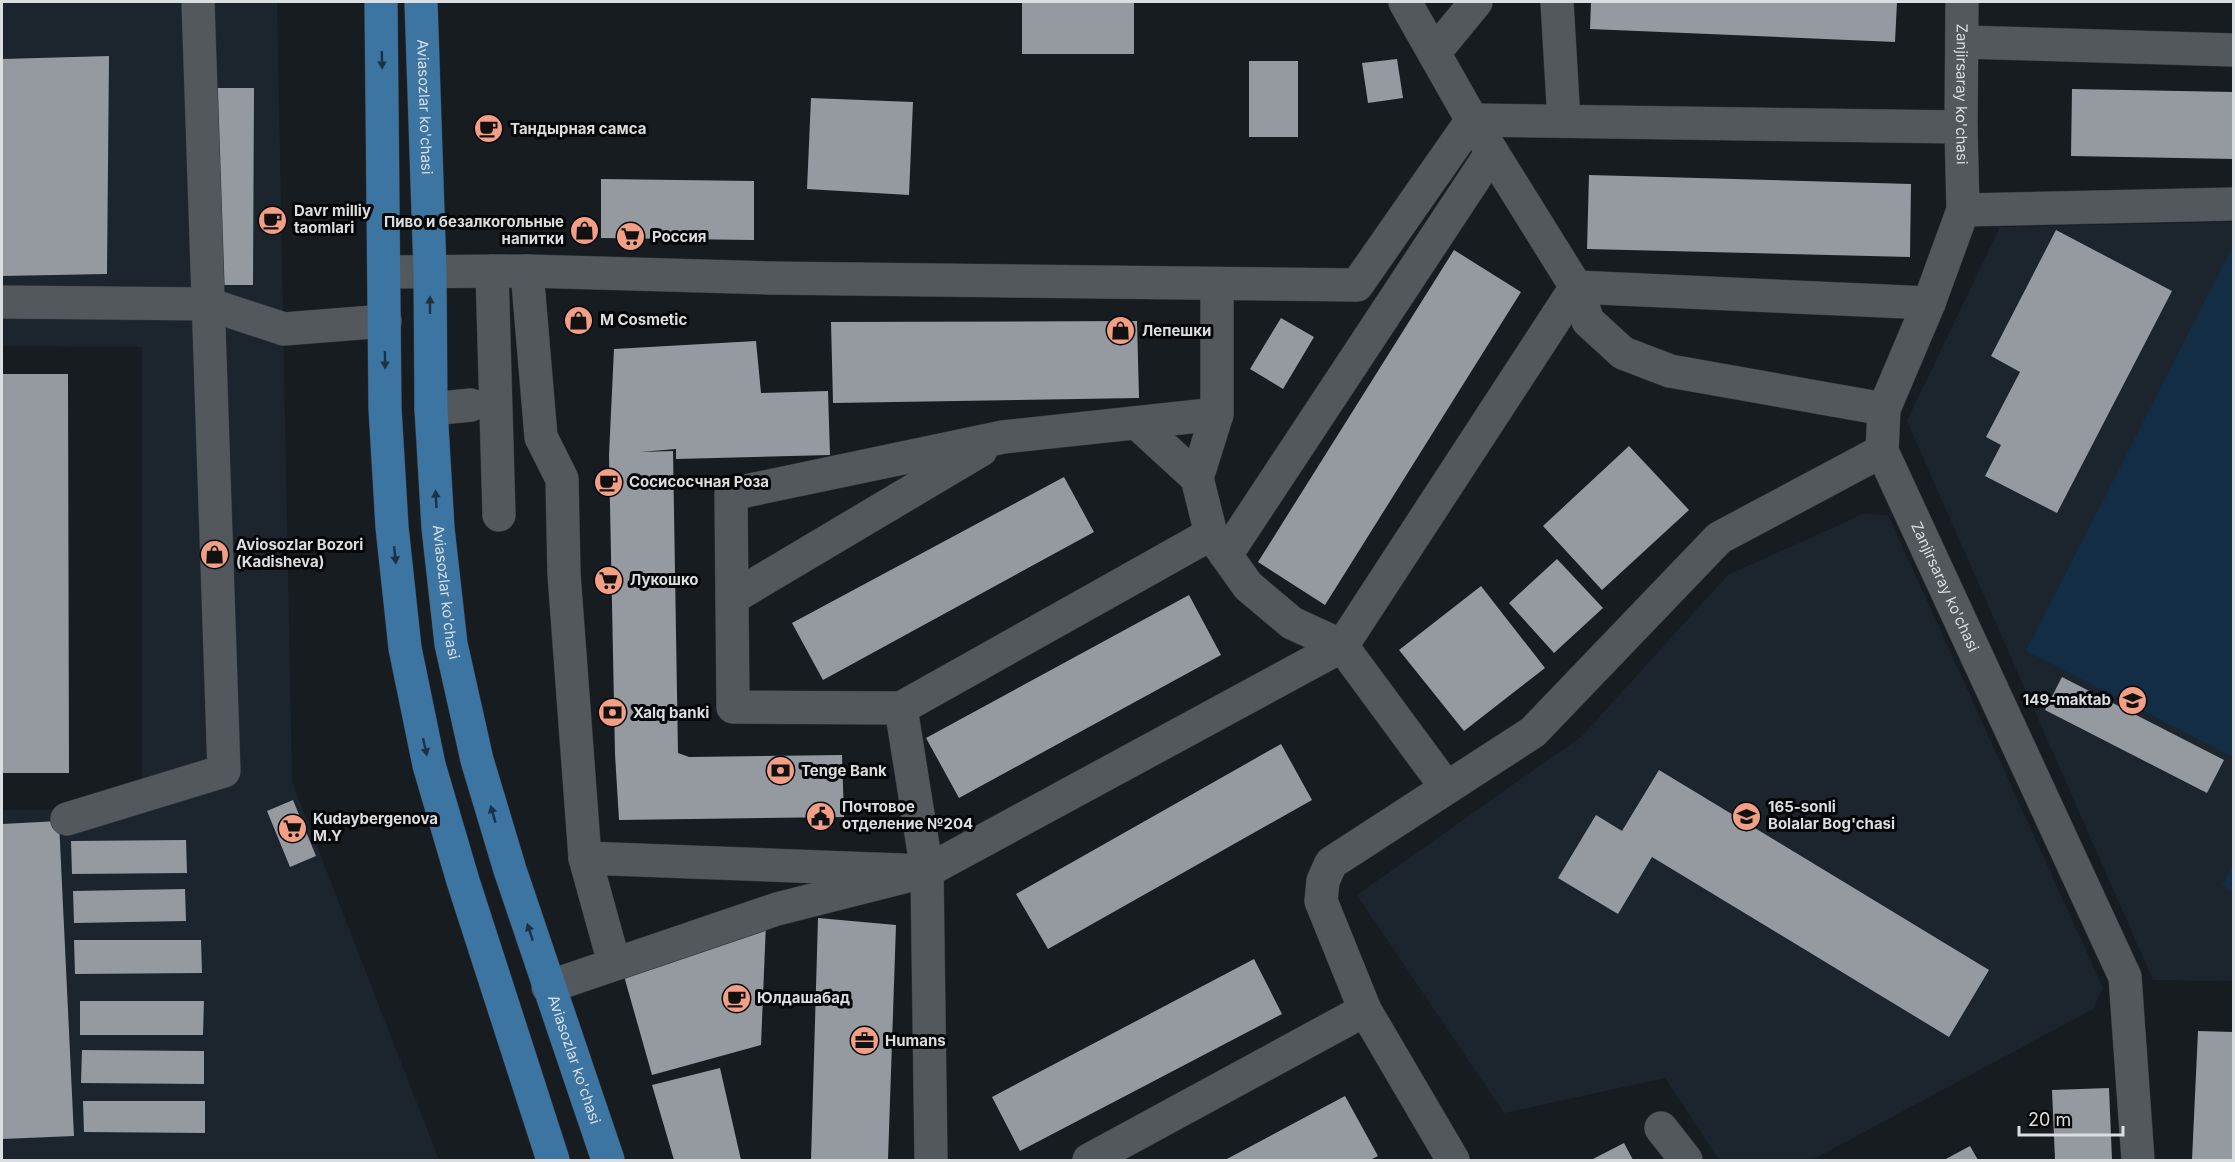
<svg xmlns="http://www.w3.org/2000/svg" width="2235" height="1162" font-family="Inter,sans-serif">
<style>
.built{fill:#1c252e}
.pitch{fill:#122d44}
.building{fill:#949aa0}
.lines{fill:none;stroke-linecap:round;stroke-linejoin:round}
.minor-casing{stroke:#333639;stroke-width:34}
.major-casing{stroke:#333639;stroke-width:34}
.minor{stroke:#53585d;stroke-width:33}
.major{stroke:#3c74a2;stroke-width:33}
.oneway{fill:#1b3246}
.labels{text-anchor:middle;stroke-width:6;stroke-linejoin:round;paint-order:stroke}
.street-label{font-size:15px;fill:#dadee1;stroke:#050608}
.poi-label{font-size:15px;font-weight:bold;fill:#dadee1;stroke:#050608;text-anchor:start}
</style>
<rect width="100%" height="100%" fill="#171c20"/>
<path class="built" d="M2,2H277L292,782L439,1160H2V1139L74,1135L59,822L2,824V810H142V347L2,346V276L107,274L108,56L2,59Z
M2233,222V981L2153,980L1907,421L2000,227Z
M1863,514L1888,515L2103,988L2093,1009L1812,1160H1719L1665,1078L1504,1113L1357,895L1582,736L1728,575Z"/>
<path class="pitch" d="M2233,246V757L2026,651Z
M2233,866V893L2222,885Z"/>
<path class="building" d="M1022,2H1134V54H1022Z
M1591,2H1897L1895,42L1590,29Z
M109,56L107,274L2,276V59Z
M1397,59L1403,98L1368,103L1362,63Z
M1249,61H1298V137H1249Z
M214,88H254L253,285H213Z
M2072,89L2234,92V159L2071,156Z
M811,98L913,102L909,195L807,189Z
M1589,175L1911,184L1910,257L1587,249Z
M601,179L754,181V240L601,238Z
M2056,230L2172,291L2057,513L1985,476L2001,445L1986,437L2020,372L1991,356Z
M1454,250L1521,292L1325,605L1258,562Z
M1281,318L1314,337L1283,389L1250,369Z
M1137,321L1139,398L833,403L831,322Z
M756,341L761,393L828,391L830,455L676,459V449L640,452L673,451L678,753L689,757L842,755L844,817L619,820L615,754L609,455L614,349Z
M2,374H68L69,773H2Z
M1629,446L1689,510L1602,590L1543,526Z
M1064,477L1094,532L823,680L792,623Z
M1557,559L1603,608L1554,653L1509,603Z
M1481,586L1545,668L1464,731L1399,650Z
M1189,595L1221,655L959,798L926,738Z
M2062,677L2224,760L2207,793L2045,710Z
M1281,744L1312,800L1048,949L1016,894Z
M1659,770L1989,970L1949,1037L1652,857L1618,914L1558,878L1596,815L1622,831Z
M293,800L316,856L290,867L267,811Z
M59,821L74,1136L2,1139V824Z
M186,840L187,873L72,874L71,841Z
M185,889L186,921L74,923L73,891Z
M818,918L896,925L888,1160H811Z
M766,923L761,1045L652,1075L624,976Z
M74,940H201L202,973L75,974Z
M1254,959L1282,1014L1020,1151L992,1097Z
M80,1001H204L203,1035H80Z
M2198,1031L2234,1032V1160H2192Z
M82,1050L204,1051V1084L81,1083Z
M720,1068L741,1160H674L652,1085Z
M2109,1088L2112,1160H2055L2052,1090Z
M1345,1096L1378,1156L1370,1160H1225Z
M83,1101H205V1133L84,1132Z
M1624,1143L1633,1160H1591Z
M1970,1146L1978,1160H1944Z"/>
<g class="lines">
<defs>
<g id="minor">
<path d="M1405,2L1472,120L1576,287L1588,321L1623,353L1670,371L1884,409"/>
<path d="M1557,2L1564,121"/>
<path id="s1" d="M1962,2L1961,127L1963,210L1929,303L1884,409L1882,451L2125,977L2138,1160"/>
<path d="M1962,42L2234,50"/>
<path d="M1434,53L1476,2"/>
<path d="M1963,210L2234,204"/>
<path d="M492,271L499,515"/>
<path d="M527,271L541,437L562,479L564,574L585,858L614,963"/>
<path d="M384,272L527,271L770,278L1357,285L1472,120L1961,127"/>
<path d="M1576,287L1929,303"/>
<path d="M2,302L208,304L284,329L385,321"/>
<path d="M431,409L471,405"/>
<path d="M1217,414L1197,478L1211,534L1248,586L1292,623L1342,646"/>
<path d="M1137,423L1197,478"/>
<path d="M1226,555L1492,152"/>
<path d="M732,598L981,450"/>
<path d="M901,708L1211,534"/>
<path d="M1446,787L1342,646L1576,287"/>
<path d="M67,819L224,771L198,2"/>
<path d="M585,858L927,871L901,708L733,707L731,494L1003,437L1217,414V284"/>
<path d="M927,871L931,1160"/>
<path d="M548,987L777,909L927,871L1342,646"/>
<path d="M1661,1128L1686,1160"/>
<path d="M1089,1160L1365,1010"/>
<path d="M1453,1160L1365,1010L1321,901L1323,881L1331,863L1533,732L1719,538L1882,451"/>
</g>
<g id="major">
<path d="M381,2L385,408L392,527L405,648L429,765L463,881L553,1160"/>
<path id="s2" d="M421,2L430,272L431,409L438,528L451,644L477,760L510,870L608,1160"/>
</g>
</defs>
<use href="#minor" class="minor-casing"/>
<use href="#major" class="major-casing"/>
<use href="#minor" class="minor"/>
<use href="#major" class="major"/>
</g>
<defs><path id="oneway-solid" d="M-6-.8H1V-3.2L6.5 0L1 3.2V.8H-6Z" transform="scale(1.5)"/></defs>
<g class="oneway">
<use href="#oneway-solid" transform="translate(382 60) rotate(89)"/>
<use href="#oneway-solid" transform="translate(430 305) rotate(-90)"/>
<use href="#oneway-solid" transform="translate(385 360) rotate(89)"/>
<use href="#oneway-solid" transform="translate(436 499) rotate(-93)"/>
<use href="#oneway-solid" transform="translate(395 555) rotate(84)"/>
<use href="#oneway-solid" transform="translate(425 747) rotate(77)"/>
<use href="#oneway-solid" transform="translate(493 814) rotate(-106)"/>
<use href="#oneway-solid" transform="translate(530 932) rotate(-108)"/>
</g>
<defs>
<symbol id="cafe-disc" viewBox="-11 -11 22 22"><circle r="9.5" fill="#f39f85" stroke="#050608"/><path d="M-5.5-4.5H6V0H3Q3 3.5 0 3.5H-2.5Q-5.5 3.5-5.5 0ZM3-3.2v2h1.7v-2ZM-6 4.5H4V6H-6Z" fill="#111"/></symbol>
<symbol id="shop-disc" viewBox="-11 -11 22 22"><circle r="9.5" fill="#f39f85" stroke="#050608"/><path d="M-5-2.5h2.3a2.7 3.5 0 0 1 5.4 0H5L5.5 6h-11ZM-1.5-2.5h3a1.5 2.3 0 0 0-3 0Z" fill="#111"/></symbol>
<symbol id="supermarket-disc" viewBox="-11 -11 22 22"><circle r="9.5" fill="#f39f85" stroke="#050608"/><path d="M-6-5.5h2.5l.6 2H6L4.5 2H-2.5L-4.4-4H-6ZM-1.5 3.2a1.3 1.3 0 1 0 .1 0ZM3 3.2a1.3 1.3 0 1 0 .1 0Z" fill="#111"/></symbol>
<symbol id="school-disc" viewBox="-11 -11 22 22"><circle r="9.5" fill="#f39f85" stroke="#050608"/><path d="M0-5L7-2L0 1L-7-2ZM-4 1L0 2.5L4 1V4Q0 6-4 4Z" fill="#111"/></symbol>
<symbol id="bank-disc" viewBox="-11 -11 22 22"><circle r="9.5" fill="#f39f85" stroke="#050608"/><path d="M-6-4H6V4H-6ZM0-2.3a2.3 2.3 0 1 0 0 4.6a2.3 2.3 0 1 0 0-4.6Z" fill="#111"/></symbol>
<symbol id="civic-disc" viewBox="-11 -11 22 22"><circle r="9.5" fill="#f39f85" stroke="#050608"/><path d="M-.6-6.5H3V-4.5H.6V-3L4-1V1h2V6H-6V1h2V-1L-.6-3ZM-1.2 2.5V6h2.4V2.5Z" fill="#111"/></symbol>
<symbol id="office-disc" viewBox="-11 -11 22 22"><circle r="9.5" fill="#f39f85" stroke="#050608"/><path d="M-6-3h4V-5.5h4V-3h4V5H-6ZM-1-4.5V-3h2v-1.5ZM-6 0V1H6V0Z" fill="#111"/></symbol>
</defs>
<g fill-rule="evenodd">
<use href="#cafe-disc" x="472" y="112" width="33" height="33"/>
<use href="#cafe-disc" x="256" y="204" width="33" height="33"/>
<use href="#shop-disc" x="568" y="214" width="33" height="33"/>
<use href="#supermarket-disc" x="614" y="220" width="33" height="33"/>
<use href="#shop-disc" x="562" y="304" width="33" height="33"/>
<use href="#shop-disc" x="1104" y="314" width="33" height="33"/>
<use href="#cafe-disc" x="592" y="466" width="33" height="33"/>
<use href="#shop-disc" x="198" y="538" width="33" height="33"/>
<use href="#supermarket-disc" x="592" y="564" width="33" height="33"/>
<use href="#school-disc" x="2116" y="684" width="33" height="33"/>
<use href="#bank-disc" x="596" y="696" width="33" height="33"/>
<use href="#bank-disc" x="764" y="754" width="33" height="33"/>
<use href="#civic-disc" x="804" y="800" width="33" height="33"/>
<use href="#school-disc" x="1730" y="800" width="33" height="33"/>
<use href="#supermarket-disc" x="276" y="812" width="33" height="33"/>
<use href="#cafe-disc" x="720" y="982" width="33" height="33"/>
<use href="#office-disc" x="848" y="1024" width="33" height="33"/>
</g>
<g class="labels">
<g class="street-label">
<text dy="5" stroke="none"><textPath href="#s1" startOffset="92">Zanjirsaray ko'chasi</textPath></text>
<text dy="5" stroke="none"><textPath href="#s2" startOffset="105">Aviasozlar ko'chasi</textPath></text>
<text dy="5" stroke="none"><textPath href="#s1" startOffset="614">Zanjirsaray ko'chasi</textPath></text>
<text dy="5" stroke="none"><textPath href="#s2" startOffset="591">Aviasozlar ko'chasi</textPath></text>
<text dy="5" stroke="none"><textPath href="#s2" startOffset="1077">Aviasozlar ko'chasi</textPath></text>
</g>
<g class="poi-label">
<text x="510" y="134">Тандырная самса</text>
<text x="294" y="216">Davr milliy<tspan x="294" dy="17">taomlari</tspan></text>
<text x="564" y="227" text-anchor="end">Пиво и безалкогольные<tspan x="564" dy="17">напитки</tspan></text>
<text x="652" y="242">Россия</text>
<text x="600" y="325">M Cosmetic</text>
<text x="1142" y="336">Лепешки</text>
<text x="629" y="487">Сосисосчная Роза</text>
<text x="236" y="550">Aviosozlar Bozori<tspan x="236" dy="17">(Kadisheva)</tspan></text>
<text x="630" y="585">Лукошко</text>
<text x="2111" y="705" text-anchor="end">149-maktab</text>
<text x="633" y="718">Xalq banki</text>
<text x="801" y="776">Tenge Bank</text>
<text x="842" y="812">Почтовое<tspan x="842" dy="17">отделение №204</tspan></text>
<text x="1768" y="812">165-sonli<tspan x="1768" dy="17">Bolalar Bog'chasi</tspan></text>
<text x="313" y="824">Kudaybergenova<tspan x="313" dy="17">M.Y</tspan></text>
<text x="757" y="1003">Юлдашабад</text>
<text x="885" y="1046">Humans</text>
</g>
</g>
<rect width="2235" height="1162" fill="none" stroke="#dadee1" stroke-width="6"/>
<path d="M2019 1126v9h104v-9" fill="none" stroke="#dadee1" stroke-width="3"/>
<text x="2028" y="1126" font-size="18" fill="#dadee1" stroke="#050608" stroke-width="4.5" paint-order="stroke">20 m</text>
</svg>
